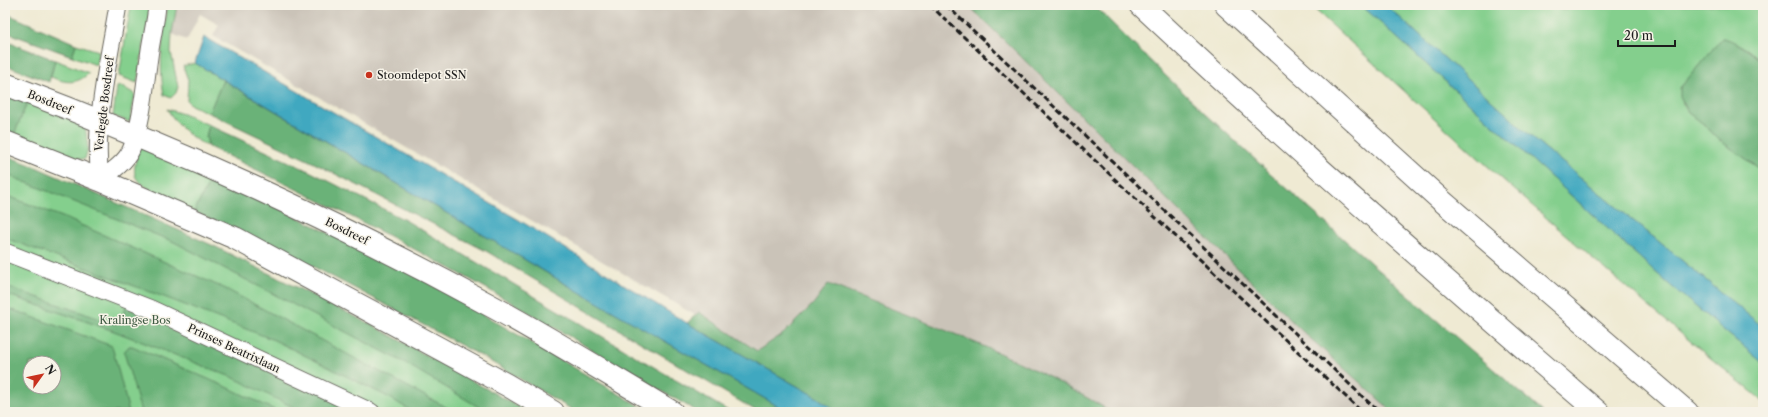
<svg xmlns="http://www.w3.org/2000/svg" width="1768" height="417" font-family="'Libre Caslon Text',serif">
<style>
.industrial{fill:#cac3b8}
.green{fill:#84cf8d;stroke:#507654;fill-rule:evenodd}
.forest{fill:#6bb278;stroke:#44674a;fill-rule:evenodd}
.water{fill:#40a8c0;stroke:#2e626e}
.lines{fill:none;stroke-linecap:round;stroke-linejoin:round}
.minor-casing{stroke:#66645c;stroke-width:19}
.trunk-casing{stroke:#66645c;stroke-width:24}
.motorway-casing{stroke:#66645c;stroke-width:24}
.minor{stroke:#fff;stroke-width:17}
.trunk{stroke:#fff;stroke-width:22}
.motorway{stroke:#fff;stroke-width:22}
.rail{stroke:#1c1c1c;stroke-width:3;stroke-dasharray:6 3;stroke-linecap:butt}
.poi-dot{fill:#c8321e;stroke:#f7f3e8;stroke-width:1.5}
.labels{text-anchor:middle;stroke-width:3;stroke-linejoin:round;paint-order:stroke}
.poi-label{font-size:11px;fill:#1c1c1c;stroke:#f7f3e8;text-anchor:start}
.street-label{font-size:11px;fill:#1c1c1c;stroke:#f7f3e8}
.park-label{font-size:11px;fill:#405b44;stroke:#f7f3e8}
</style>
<rect width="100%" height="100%" fill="#f7f3e8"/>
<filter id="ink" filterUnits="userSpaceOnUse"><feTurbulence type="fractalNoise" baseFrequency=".025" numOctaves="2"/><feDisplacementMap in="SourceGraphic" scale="8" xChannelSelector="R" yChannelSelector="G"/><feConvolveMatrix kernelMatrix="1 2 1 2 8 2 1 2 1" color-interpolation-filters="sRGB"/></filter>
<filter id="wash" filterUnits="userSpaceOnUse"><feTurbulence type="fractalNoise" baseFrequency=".012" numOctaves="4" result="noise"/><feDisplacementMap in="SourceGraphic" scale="16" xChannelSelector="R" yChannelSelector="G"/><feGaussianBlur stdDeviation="0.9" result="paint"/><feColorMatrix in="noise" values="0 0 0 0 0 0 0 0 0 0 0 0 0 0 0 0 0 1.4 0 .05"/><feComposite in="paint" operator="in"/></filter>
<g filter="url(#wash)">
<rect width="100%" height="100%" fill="#efead3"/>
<path class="industrial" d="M171,5H968L1302,331L1393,412H1095L771,359L213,36L219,25L200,14L187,40L167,32Z"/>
<path class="green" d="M131,5H151L137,83L119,76Z
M168,5H177L172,33L171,52L178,87L176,93L171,98L164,95C158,64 163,35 168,5Z
M1310,5H1361L1671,286L1763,363V401C1607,275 1458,141 1310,5Z
M1386,5H1550L1553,8L1567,9V5H1763V63C1753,51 1736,42 1722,38L1680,88L1683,104L1688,112L1706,126L1718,139L1763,171V327L1535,140Z
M76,44L99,51L96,65L72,56Z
M55,60L89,73C77,85 65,83 51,77Z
M195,63L223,80L209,113L191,105L187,101L188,80L183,66Z
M120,86L134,93L135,95L130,122L113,116L117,87Z
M29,98L85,125L88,148L85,159H77L14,135Z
M167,109L183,114L209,125L206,137L209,147C191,138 178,127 167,109Z
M139,145L213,175L194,212C182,206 137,187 135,175C133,167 138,153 139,145Z
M5,163L144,222L505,412H5ZM30,363H54V387H30Z"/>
<path class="forest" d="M968,5H1094C1236,149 1390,280 1543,412H1393L1302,331Z
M5,13L76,44L72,56L5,32Z
M1722,38C1732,38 1756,55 1763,63V171L1718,139L1706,126L1688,112L1680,96V88Z
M5,41L55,60L49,82L5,65Z
M223,80L569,286L788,412H758L486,251L312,162L209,113Z
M5,89L29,98L14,135L5,131Z
M209,125L311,172L405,220L730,412H698C640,379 583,344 526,311C423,251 316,198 209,147L206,137Z
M5,155L38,168L214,246L374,326L528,412H487L405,363L174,242L5,174Z
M213,175L429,283L650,412H576L483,357L375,299L276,247L194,212Z
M5,195L65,218L226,289L455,412H413L390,398L274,340L172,300L5,238Z
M828,284C889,308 951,331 1010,358C1045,374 1079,393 1112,412H838L818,398L687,323L699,312L757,351L783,334L814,303Z
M5,286L115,324L122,319L126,306L373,412H303L234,378L114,331L5,294Z
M5,307L112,346L129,412H5ZM30,363H54V387H30Z
M129,346H132L229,388L279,412H141L124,352Z"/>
<path class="water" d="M1361,5H1386L1535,140L1763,327V363L1671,286Z
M204,37L519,220L687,323L818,398L838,412H788L569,286L195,63Z"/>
</g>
<g filter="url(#ink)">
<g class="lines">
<defs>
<path id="minor" d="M118,5C109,60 93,124 100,180C111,172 125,163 131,150C142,125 145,84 149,57C151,39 156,22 157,5
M5,252L151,309L371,412"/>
<path id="trunk" d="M5,84C173,147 338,222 495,308C555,341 613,377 672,412
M5,142L100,180L235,238L507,385L553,412"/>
<path id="motorway" d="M1141,5C1290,145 1443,279 1598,412
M1226,5L1441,200L1687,412"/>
</defs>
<use href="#minor" class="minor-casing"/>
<use href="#trunk" class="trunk-casing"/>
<use href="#motorway" class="motorway-casing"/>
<use href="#minor" class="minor"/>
<use href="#trunk" class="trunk"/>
<use href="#motorway" class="motorway"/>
<path class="rail" d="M930,5L1362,412
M946,5L1379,412"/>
</g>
</g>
<circle class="poi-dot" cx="369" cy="75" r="4"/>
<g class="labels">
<g class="poi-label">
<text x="377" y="79">Stoomdepot SSN</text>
</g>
<g class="street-label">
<text transform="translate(50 102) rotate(22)" y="4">Bosdreef</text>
<text transform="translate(104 104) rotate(-83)" y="4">Verlegde Bosdreef</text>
<text transform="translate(347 231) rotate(26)" y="4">Bosdreef</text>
<text transform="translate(234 348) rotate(25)" y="4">Prinses Beatrixlaan</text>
</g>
<g class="park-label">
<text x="135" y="324">Kralingse Bos</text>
</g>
</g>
<rect width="1768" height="417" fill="none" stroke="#f7f3e8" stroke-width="20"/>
<g transform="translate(42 375) rotate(57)"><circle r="19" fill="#f7f3e8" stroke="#9f9d96"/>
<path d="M0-3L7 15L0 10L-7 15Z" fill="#c8321e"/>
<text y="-6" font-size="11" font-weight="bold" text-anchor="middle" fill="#1c1c1c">N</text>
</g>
<path d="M1618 40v6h57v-6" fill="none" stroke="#1c1c1c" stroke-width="2"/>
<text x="1624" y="40" font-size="12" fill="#1c1c1c" stroke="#f7f3e8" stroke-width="3" paint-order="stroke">20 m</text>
</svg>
